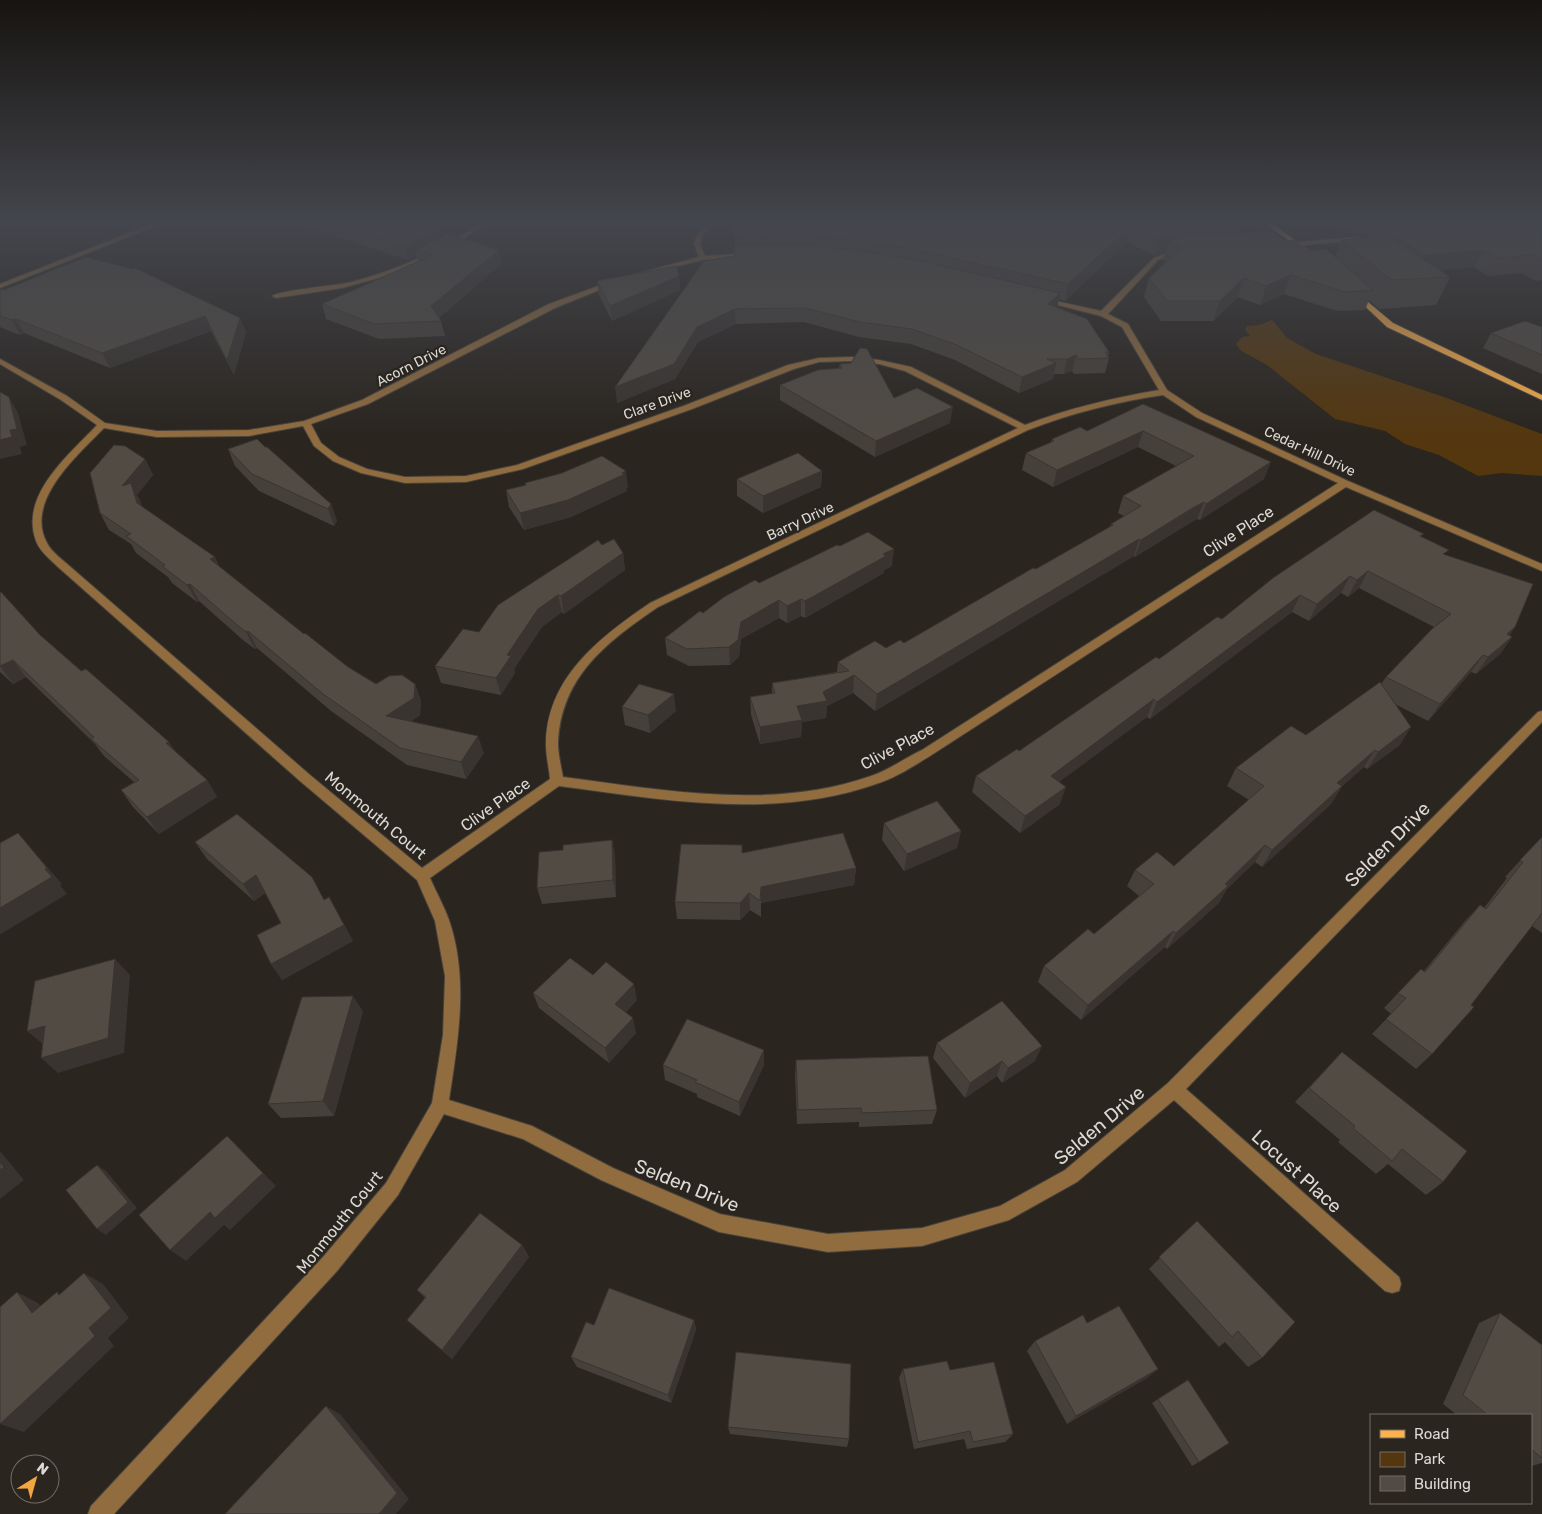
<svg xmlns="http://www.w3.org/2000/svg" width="1542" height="1514" font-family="Rubik,sans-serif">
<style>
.green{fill:#54370f}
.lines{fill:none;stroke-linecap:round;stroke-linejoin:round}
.minor-casing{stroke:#47423c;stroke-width:2}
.major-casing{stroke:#47423c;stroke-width:2}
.minor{fill:#916c3f;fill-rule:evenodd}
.major{fill:#fdb14b;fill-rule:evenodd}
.wall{fill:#46403a}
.shaded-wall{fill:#393430}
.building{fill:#514b44;stroke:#393430}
.labels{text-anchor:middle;stroke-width:4.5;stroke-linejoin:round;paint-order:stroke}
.far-street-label{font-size:14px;fill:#dddad6;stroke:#2a251f}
.street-label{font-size:16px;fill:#dddad6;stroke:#2a251f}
.near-street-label{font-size:19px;fill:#dddad6;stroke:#2a251f}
</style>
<rect width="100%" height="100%" fill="#2a251f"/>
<path class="green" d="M1272,320L1287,338L1316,354L1444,397L1542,434V476L1502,473L1478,476L1439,455L1405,444L1385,431L1335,419L1267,365L1241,351L1236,344L1242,337L1250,336L1245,330L1247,326L1260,325Z"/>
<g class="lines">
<defs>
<path id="minor" d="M152,224H161L0,288V284Z
M480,224H487L441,252L386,276L342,288L276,298L272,296C282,290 332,286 347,283C394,272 440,250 480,224Z
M706,224H712L703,235L700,244L705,256L751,253L754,255L751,257L703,260L632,277V275L699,257L694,244L697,235Z
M1358,237L1361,239L1360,240L1283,247L1280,245L1283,243Z
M1177,249L1182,250L1158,260L1108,314L1128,324L1167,390L1202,413L1348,481L1542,564V571L1346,487L930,756C913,766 896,778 876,784C774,820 664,800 559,786L430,878C436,892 444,906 449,920C469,978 458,1041 449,1100L532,1126L613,1168L720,1214L828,1234L922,1228L1000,1206L1065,1170L1168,1083L1538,712L1542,711V722L1186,1089L1399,1277L1401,1284L1399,1291L1392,1293L1385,1291L1174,1100L1077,1182L1009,1220L922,1246L828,1252L719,1232L601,1180L523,1139L444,1114L398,1195L337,1271L114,1514H88L91,1506L323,1257L386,1183L432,1103L443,1035L445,976L435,921L417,880L300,781L58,567C51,560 40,552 36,541C19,495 69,455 97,425L61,400L0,364V359L67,396L105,423L157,431L249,430L304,421L362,400L549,304L612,281L615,283L614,284L555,308L368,404L311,424L321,443L339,457L367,469L405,477L466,476L517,465L686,405L788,365L819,358L852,357L879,360L911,367L1025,425C1069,408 1113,398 1159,390L1122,327L1101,316L1038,300L1042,298L1101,311L1154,258ZM852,361L879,364L905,371L1018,428L650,603C600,637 546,678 546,745C546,756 549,768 550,779L422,868L310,775L66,563C59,557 51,551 47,543C24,501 78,455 104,428L157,437L249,436L303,426L314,446L333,461L361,473L405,483L466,482L523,469L692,409L794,369L819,362ZM1163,395L1196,417L1338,483L922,750C905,758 889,770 871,776C773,811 663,790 563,777C561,766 558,754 558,743C561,676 607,642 658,607L1028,430C1072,413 1116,402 1163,395Z"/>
<path id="major" d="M1266,224H1273L1308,250L1303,251Z
M1352,292H1356L1393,323L1542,395V400L1387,327L1352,294Z"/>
</defs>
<use href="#minor" class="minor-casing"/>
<use href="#major" class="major-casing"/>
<use href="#minor" class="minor"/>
<use href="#major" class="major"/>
</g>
<path class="wall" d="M299,224H433L427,228L439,238L499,250L501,264L439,318L441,321L445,336L379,339L326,319L322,304L418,262L417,256L408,260Z
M735,224H1231L1237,228L1235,234L1286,241L1308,251L1335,257L1341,240L1369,237L1370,234L1356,235L1338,224H1542V280L1536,281L1522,273L1488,276L1474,267L1440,270L1450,277L1436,305L1379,309L1369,300L1365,310L1337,311L1284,294L1260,305L1238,297L1213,321H1161L1144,297L1149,278L1167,262L1163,260L1166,251L1155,256L1127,242L1065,301L1059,299L1057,308L1109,352L1108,356L1109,358L1105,373L1074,374L1072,371L1064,374H1054L1053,379L1019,393L955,360L911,344L859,337L804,322L736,324L698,342L675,379L617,403L735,256Z
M86,257L246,332L234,375L211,331L110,368L24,333L20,335L0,327V289L4,290Z
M679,276L680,290L612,321L599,295L597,281Z
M1542,327V374L1483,348L1491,333Z
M840,364L894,398L950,423L875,457L780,400V385L839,368Z
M1143,404L1264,479L1200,520L1197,519L1188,524L1135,557L1134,556L875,711L853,693L827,706L826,718L802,722L801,737L760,744L751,715L750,697L772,694V683L837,672L838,662L904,643L1110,527L1111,524L1124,516L1118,513L1123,496L1176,466L1138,447L1053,487L1022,470L1026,453L1051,442L1052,439L1087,431Z
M228,449L331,504L337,521L334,526L259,491L235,466Z
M145,459L153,475L137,495L142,507L215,557L219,566L304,634L348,667L376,684H415L421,701L420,715L410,722L484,753L466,779L407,765L331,711L257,648L255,649L244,641L199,601L197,602L172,583L168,577L136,553L131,544L109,530L100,513Z
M822,471L821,487L763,513L737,496V479Z
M525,483L628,487L626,488L627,491L571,517L524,530L509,507L506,490L526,485Z
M1422,537L1446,555L1515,627L1509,636L1512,637L1500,654L1476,674L1471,672L1428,721L1395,704L1400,745L1367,769L1364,767L1342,786L1331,804L1262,867L1255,862L1226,890L1219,903L1167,949L1165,947L1081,1020L1038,982L1044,966L1094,934L1139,896L1127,886L1135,870L1174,866L1249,800L1227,786L1236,768L1306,735L1381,684L1386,677L1434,627L1359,588L1348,597L1341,593L1309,621L1292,612L1150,719L1147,717L1059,782L1060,804L1020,833L972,792L976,776L1019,751L1159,659L1222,619Z
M602,545L623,553L625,570L564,614L562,612L542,627L514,669L515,673L501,695L441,683L435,666L479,632Z
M892,566L884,570V573L805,618L801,616L787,623L779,618L741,639L739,657L730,665L689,666L667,655L665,638L703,613L759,583Z
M0,593L40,635L175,751L207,780L217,797L159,834L133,807L121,790L134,782L104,756L95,744L26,677L13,684L0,672Z
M622,707L676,711L650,733L625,725Z
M884,823L961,831L957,848L904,871L882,840Z
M1542,837V933L1532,926L1432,1054L1416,1069L1372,1034L1391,1014L1384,1008L1398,993L1424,971L1465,921L1480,905L1484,908L1507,878L1505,877Z
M612,840L615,857L616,897L542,904L537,888L563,850Z
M195,842L324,900L329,897L353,941L282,980L271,964L281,923L265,893L254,901L207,859Z
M742,853L856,868L854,885L761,903V917L750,910L740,920L677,919L675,902Z
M593,975L637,1000L626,1012L636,1033L609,1063L539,1008L533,993Z
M363,1011L334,1116L281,1118L268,1104Z
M937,1043L1035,1061L1002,1083L997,1076L965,1098L933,1058Z
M764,1050V1065L740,1116L697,1097V1094L665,1080L663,1065Z
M1342,1052L1443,1182L1426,1195L1388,1164L1376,1174L1338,1142L1340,1140L1295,1102Z
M796,1060L937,1110L932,1124L859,1127V1122L797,1124L795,1075Z
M1197,1221L1262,1358L1248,1367L1225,1342L1219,1347L1149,1269Z
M522,1245L529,1257L452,1359L418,1330L407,1320L425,1298L417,1290Z
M1500,1313L1542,1345V1463L1531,1466V1415H1457L1443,1404L1479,1323Z
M694,1320L696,1330L671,1403L577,1367L571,1357L594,1325Z
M1087,1323L1158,1369L1147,1378L1067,1424L1027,1351L1035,1341Z
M903,1369L950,1370L1013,1434L1005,1442L967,1449L964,1439L914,1449L899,1378Z
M1158,1399L1199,1462L1192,1466L1152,1403Z
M728,1427L849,1439L847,1447L730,1434Z"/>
<path class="shaded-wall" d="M411,224H433L414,236Z
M1131,226L1127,242L1065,301L1068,284Z
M438,231L441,245L415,250L417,256L408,260L405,246Z
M1174,234L1171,243L1169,241L1166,251L1155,256L1159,240Z
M499,250L501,264L435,321L431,306Z
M1483,250L1474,267L1416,273L1425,255Z
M1291,275L1284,294L1260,305L1266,286Z
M679,276L680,290L612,321L610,306Z
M1244,278L1238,297L1213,321L1220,301Z
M1060,293L1057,308L1048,304Z
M735,309L736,324L698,342L675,379L617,403L615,387L697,327Z
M205,316L211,331L110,368L102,353Z
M240,318L246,332L234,375L227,360Z
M16,319L24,333L20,335L12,320Z
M1076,355L1072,371L1064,374L1067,359Z
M1056,363L1053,379L1019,393L1022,377Z
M9,397L18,413L27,445L20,447L22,454L0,459V440Z
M953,407L950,423L875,457L876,441Z
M1143,431L1138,447L1053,487L1057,470Z
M145,459L153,475L137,495L140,500L146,520L122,486Z
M1271,462L1264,479L1200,520L1206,504Z
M626,471L628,487L626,488L627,491L571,517L524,530L520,513Z
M822,471L821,487L763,513V496Z
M1204,502L1197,519L1135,557L1141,540Z
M331,504L337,521L334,526L328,509Z
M1139,539L1134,556L875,711L877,694Z
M894,549L892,566L884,570V573L805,618V601L883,554Z
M623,553L625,570L564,614L561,596Z
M215,557L223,574L210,559Z
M1368,571L1359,588L1348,597L1357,580Z
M1350,576L1341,593L1309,621L1317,604Z
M190,584L199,601L197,602L187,585Z
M558,595L562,612L542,627L514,669L515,673L501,695L496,678L507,655L538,609Z
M1300,595L1292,612L1150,719L1157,702Z
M801,599V616L787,623V606Z
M779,600V618L741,639L739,657L730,665L729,647L741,622Z
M1515,627L1503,644L1512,637L1500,654L1476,674L1488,657L1507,634Z
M248,631L257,648L255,649L246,632Z
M1483,655L1471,672L1428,721L1440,704Z
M13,660L26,677L13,684L0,666Z
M854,675L853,693L827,706L826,718L802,722L801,737L760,744V727L797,706Z
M415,684L421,701L420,715L393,734L386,716Z
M674,694L676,711L650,733L648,715Z
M1154,699L1147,717L1045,792L1051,776Z
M1411,727L1400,745L1367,769L1378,752Z
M478,736L484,753L466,779L461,762Z
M169,742L180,759L166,743Z
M1375,750L1364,767L1326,800L1337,783Z
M207,780L217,797L159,834L147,817Z
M1342,786L1331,804L1262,867L1272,850Z
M1066,787L1060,804L1020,833L1025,816Z
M961,831L957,848L904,871L907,854Z
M18,833L62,884L60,885L67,894L1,934H0V908L45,869Z
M612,840L615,857L616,897L613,880Z
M1265,845L1255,862L1226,890L1219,903L1167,949L1176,933Z
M856,868L854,885L761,903V917V887Z
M256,875L267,892L254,901L243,884Z
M749,893L750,910L740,920V903Z
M329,897L353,941L282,980L271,964Z
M1173,931L1165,947L1081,1020L1088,1005Z
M115,959L130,975L124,1053L58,1073L41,1058Z
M634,984L637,1000L618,1020L615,1004Z
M353,996L363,1011L334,1116L323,1101Z
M633,1018L636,1033L609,1063L605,1048Z
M45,1026V1046L27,1031Z
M1042,1046L1035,1061L1002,1083L1008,1068Z
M764,1050V1065L740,1116L739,1102Z
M1002,1061L997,1076L965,1098L970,1083Z
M227,1136L276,1186L230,1230L224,1225L186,1261L170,1250Z
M0,1151L24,1180L0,1199Z
M97,1165L106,1171L137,1208L106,1235L97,1229Z
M522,1245L529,1257L452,1359L442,1350Z
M84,1273L103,1284L129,1318L108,1338L114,1346L24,1432L0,1424L89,1328Z
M17,1292L38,1303L53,1323L32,1313Z
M694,1320L696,1330L671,1403L668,1395Z
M1158,1369L1147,1378L1067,1424L1076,1416Z
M326,1406L340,1414L409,1499L396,1514H379Z"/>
<path class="building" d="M336,224H415L438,231L405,246Z
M735,224H1153L1174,234L1159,240L1131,226L1068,284L908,248L863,241L813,235L734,236Z
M1171,224H1231L1237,228L1185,230Z
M1385,224H1542V261L1532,255L1498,258L1483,250L1425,255L1374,225Z
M1272,232L1286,241L1294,240L1308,251L1326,249L1373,290L1345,292L1291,275L1266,286L1244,278L1220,301H1167L1149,278L1182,248L1169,241L1186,235Z
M448,234L499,250L431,306L441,321L374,324L322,304L433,255L415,250Z
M1387,236L1450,277L1392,280L1341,240Z
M742,245H813L907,258L1060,293L1048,304L1087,319L1109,352H1105L1109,358L1078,359L1076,355L1067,359H1047L1056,363L1022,377L957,345L912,329L860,322L805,308L735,309L697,327L674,364L615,387L704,261L735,256L734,246Z
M86,257L132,269L135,268L240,318L227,360L205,316L102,353L16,319L12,320L0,316V289L4,290Z
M676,266L679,276L610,306L597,281Z
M1525,321L1542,327V355L1491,333Z
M860,348L867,349L894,398L917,388L953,407L876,441L780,385L818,370L842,368L840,364L851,363Z
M0,392L9,397L17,429L10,430L12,437L0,440Z
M1143,404L1271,462L1206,504L1204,502L1194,507L1141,540L1139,539L877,694L854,675L823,692L827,701L797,706L802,720L760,727L750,697L775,693L772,683L849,671L838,662L875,641L886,648L900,640L904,643L1033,568L1036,569L1113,525L1111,524L1141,506L1123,496L1194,456L1143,431L1057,470L1026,453L1054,441L1052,439L1080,427L1087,431Z
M257,439L265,447H267L331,504L328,509L252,474L228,449Z
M114,445L125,446L145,459L122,486L131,483L137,503L215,557L210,559L304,634L305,633L348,667L376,684L389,676L402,675L415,684L414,698L386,716L478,736L461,762L400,748L323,694L248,631L246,632L236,624L190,584L187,585L162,566L165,565L126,536L131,534L100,513L90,473Z
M798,453L822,471L763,496L737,479Z
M602,456L626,471L622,473L625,474L568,500L520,513L506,490L526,485L525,483L562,473Z
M1374,510L1424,534L1420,536L1449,550L1443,554L1533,584L1515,627L1507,634L1512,637L1488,657L1483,655L1440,704L1386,677L1432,629L1451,614L1368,571L1357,580L1350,576L1317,604L1300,595L1157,702L1154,699L1051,776L1066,787L1025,816L976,776L1017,749L1019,751L1156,657L1159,659L1217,617L1222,619L1273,578Z
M868,532L894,549L883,554L886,556L805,601L801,599L787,606L779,600L741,622L738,640L729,647L687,649L665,638L700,611L703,613L724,597L755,580L759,583L837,545L840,546Z
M614,539L623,553L561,596L558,595L538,609L507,655L511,656L496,678L435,666L463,629L479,632L498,605L598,540L602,545Z
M1,592L40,635L81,671L86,669L169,742L166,743L207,780L147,817L121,790L139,780L91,739L94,737L13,660L0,666V593Z
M1380,682L1411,727L1378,752L1375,750L1337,783L1342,786L1272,850L1265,845L1225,884L1228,886L1176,933L1173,931L1088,1005L1044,966L1088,929L1094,934L1154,884L1135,870L1157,852L1174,866L1264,786L1236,768L1291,726L1306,735Z
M639,684L674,694L648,715L622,707Z
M937,801L961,831L907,854L884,823Z
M237,814L312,877L324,900L329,897L344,925L271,964L257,935L281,923L256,875L243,884L195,842Z
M18,833L47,868L45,869L52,877L0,908V843Z
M843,833L856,868L761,887L760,901L749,893L740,903L675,902L681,844L742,845V853Z
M1542,837V913L1471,1005L1474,1007L1432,1054L1386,1019L1406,998L1398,993L1421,969L1425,972L1480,905L1486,909L1523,862L1520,860Z
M612,840L613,880L537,888L539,852L563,850V845Z
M570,958L593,975L606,962L634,984L615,1004L633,1018L605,1048L533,993Z
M115,959L108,1038L41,1058L45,1026L27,1031L35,981Z
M353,996L323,1101L268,1104L302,997Z
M1002,1001L1042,1046L1008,1068L1002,1061L970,1083L937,1043Z
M687,1019L764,1050L739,1102L695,1082L697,1080L663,1065Z
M1342,1052L1467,1151L1443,1182L1402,1149L1392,1161L1353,1128L1355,1126L1309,1088Z
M928,1056L937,1110L862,1113L861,1108L798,1110L796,1060Z
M227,1136L263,1173L215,1218L210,1212L170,1250L139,1215Z
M0,1162L4,1167L0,1170Z
M97,1165L128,1202L97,1229L66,1190Z
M480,1213L522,1245L442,1350L407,1320L426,1297L417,1290Z
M1197,1221L1295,1322L1262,1358L1238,1331L1232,1337L1159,1257Z
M84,1273L111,1308L89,1328L95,1336L0,1424V1307L17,1292L32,1313L57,1292L59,1295Z
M609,1288L694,1320L668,1395L571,1357L586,1322L594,1325Z
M1119,1306L1158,1369L1076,1416L1035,1341L1083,1315L1087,1323Z
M1500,1313L1542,1345V1458L1531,1449V1415H1488L1463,1395Z
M736,1352L851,1364L849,1439L728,1427Z
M947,1361L950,1370L994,1362L1013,1434L973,1442L970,1431L918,1442L903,1369Z
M1188,1380L1229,1443L1199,1462L1158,1399Z
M326,1406L397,1493L379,1514H225Z"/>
<linearGradient id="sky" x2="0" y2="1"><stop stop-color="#171411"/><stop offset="0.51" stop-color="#44464d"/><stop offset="1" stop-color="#44464d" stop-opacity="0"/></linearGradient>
<rect width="1542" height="436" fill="url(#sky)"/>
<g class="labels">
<g class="far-street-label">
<text transform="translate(411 365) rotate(-27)" y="5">Acorn Drive</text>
<text transform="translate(657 403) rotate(-20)" y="5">Clare Drive</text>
<text transform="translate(1310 451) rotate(25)" y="5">Cedar Hill Drive</text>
<text transform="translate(800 521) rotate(-25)" y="5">Barry Drive</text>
</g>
<g class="street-label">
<text transform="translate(1238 531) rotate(-33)" y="6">Clive Place</text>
<text transform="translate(897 746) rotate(-28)" y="6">Clive Place</text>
<text transform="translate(495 804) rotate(-35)" y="6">Clive Place</text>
<text transform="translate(376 815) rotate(40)" y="6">Monmouth Court</text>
<text transform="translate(339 1222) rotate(-51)" y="6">Monmouth Court</text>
</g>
<g class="near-street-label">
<text transform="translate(1387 844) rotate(-45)" y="7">Selden Drive</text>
<text transform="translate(1099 1125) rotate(-40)" y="7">Selden Drive</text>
<text transform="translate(1297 1171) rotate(42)" y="7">Locust Place</text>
<text transform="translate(687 1185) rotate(22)" y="7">Selden Drive</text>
</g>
</g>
<rect x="1370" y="1414" width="162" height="90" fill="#2a251f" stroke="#726d68"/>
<rect x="1380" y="1430" width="25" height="8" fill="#fdb14b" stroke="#726d68"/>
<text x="1414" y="1439" font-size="15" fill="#dddad6">Road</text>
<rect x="1380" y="1452" width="25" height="15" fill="#54370f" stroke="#726d68"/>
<text x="1414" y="1464" font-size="15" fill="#dddad6">Park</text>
<rect x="1380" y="1476" width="25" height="15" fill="#514b44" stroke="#726d68"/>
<text x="1414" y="1489" font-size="15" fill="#dddad6">Building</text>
<g transform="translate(35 1479) rotate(37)"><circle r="24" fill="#2a251f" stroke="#726d68"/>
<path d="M0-4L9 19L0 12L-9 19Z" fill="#f1a63f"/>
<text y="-8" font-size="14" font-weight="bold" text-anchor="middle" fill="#dddad6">N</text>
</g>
</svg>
